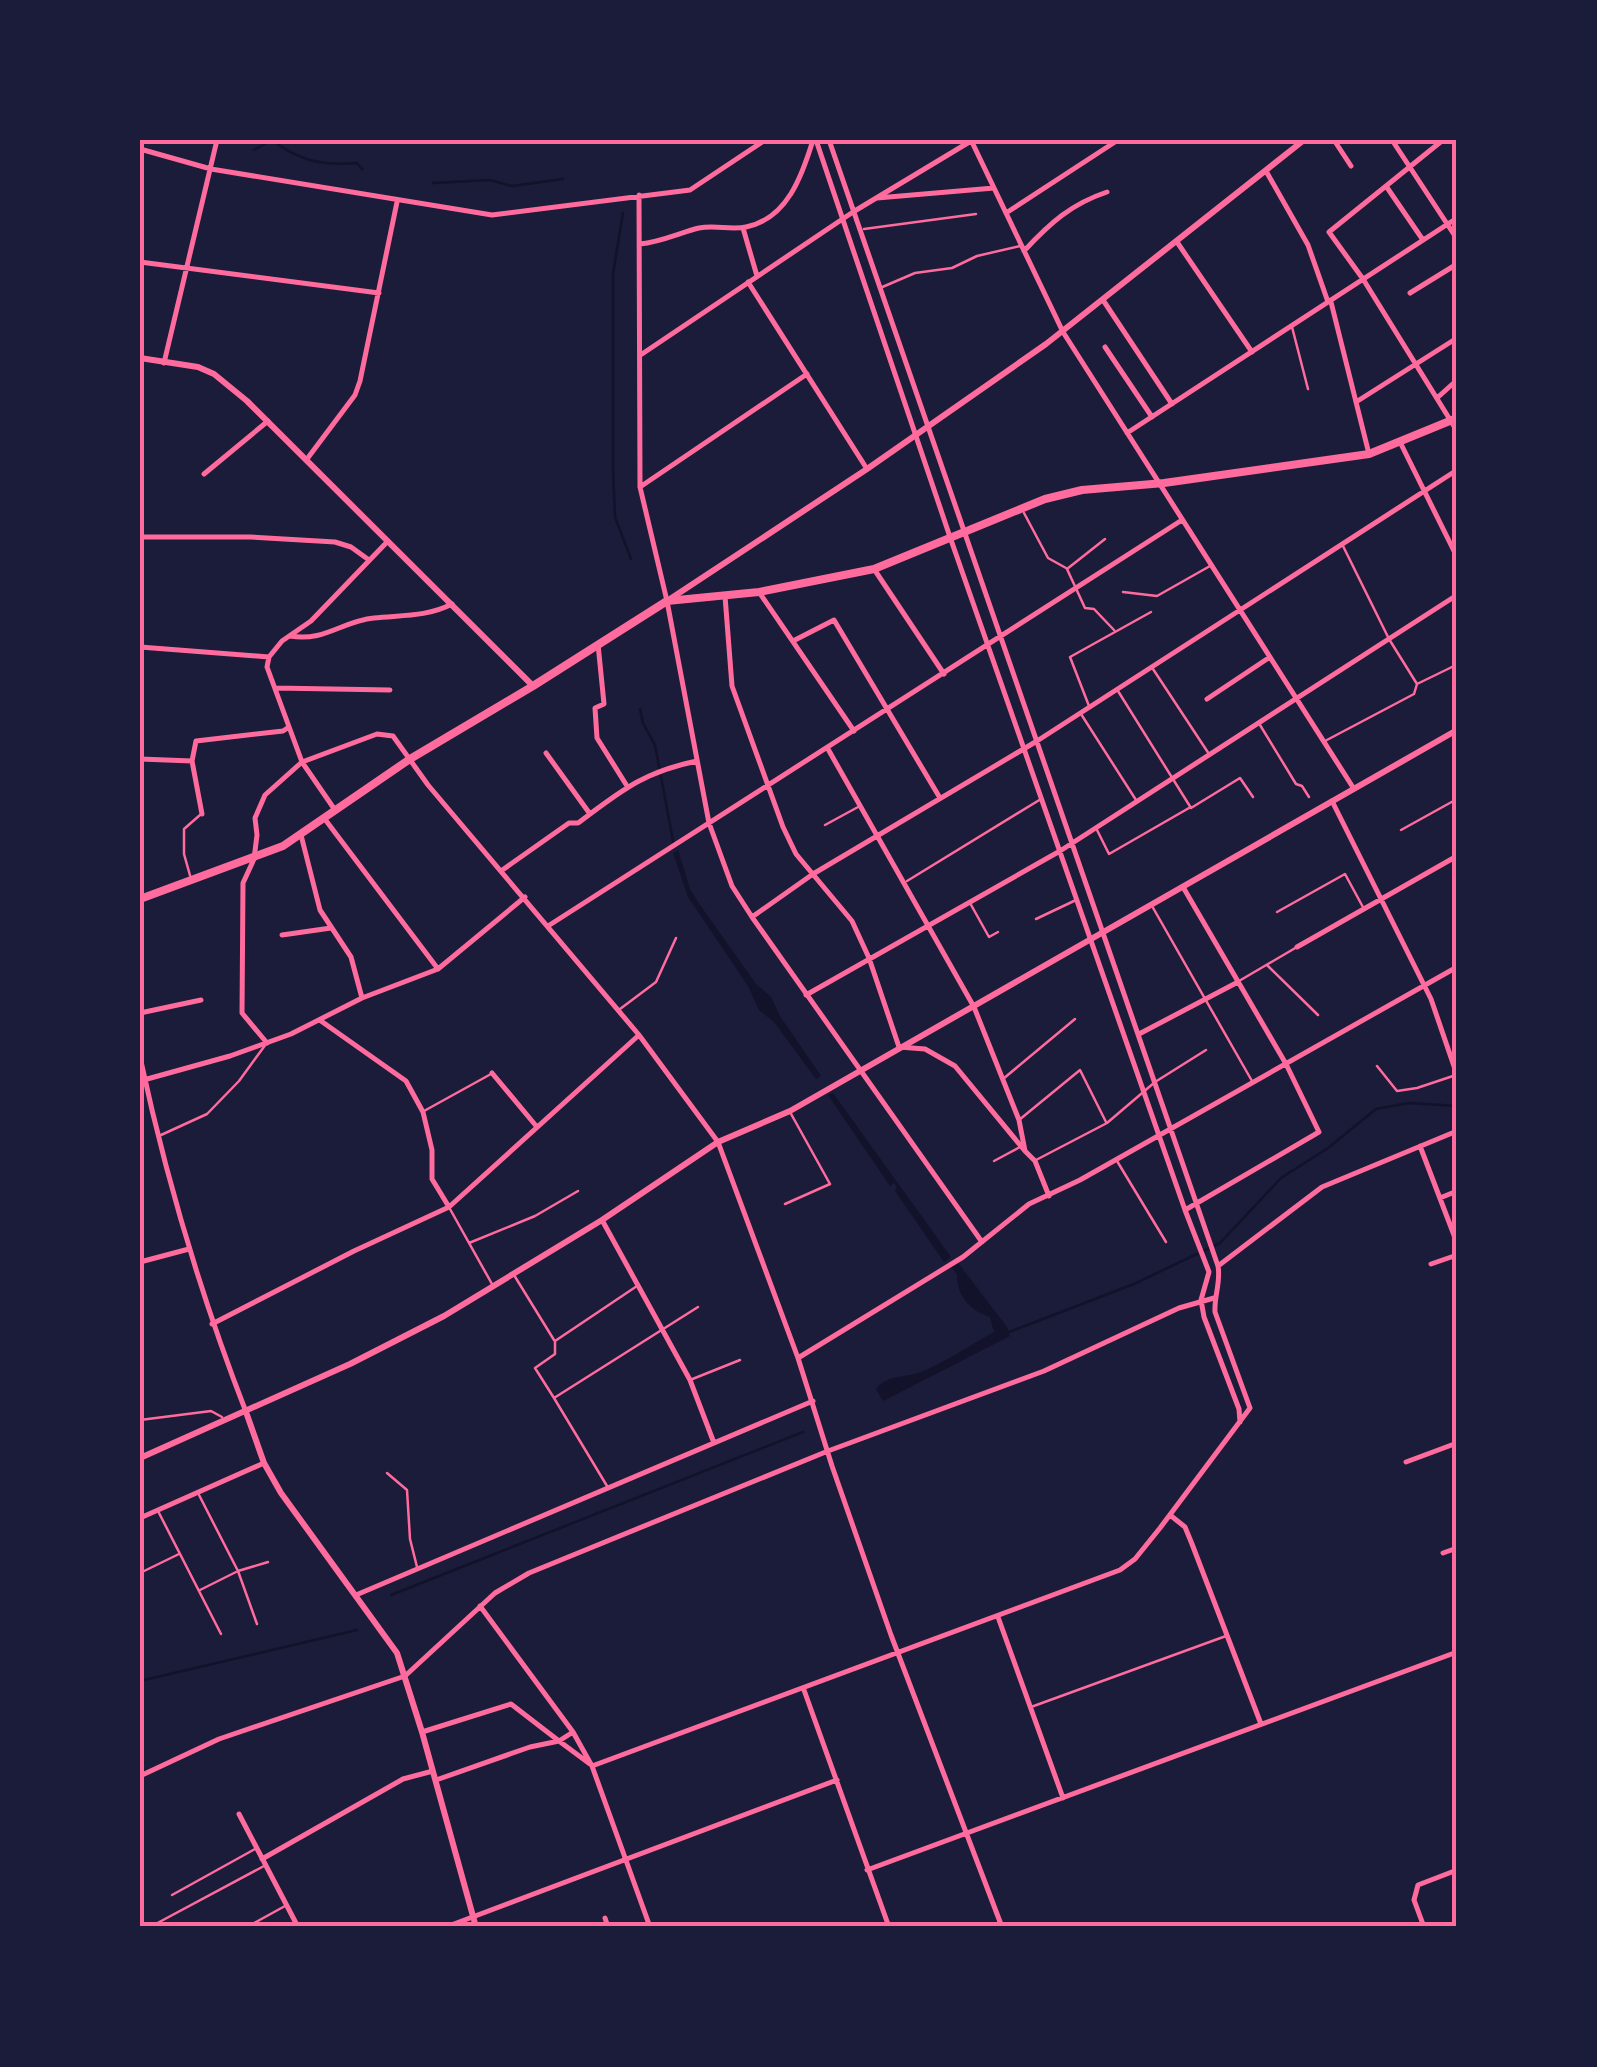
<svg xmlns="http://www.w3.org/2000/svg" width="1597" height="2067" font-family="Manrope,sans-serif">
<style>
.water{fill:#12122b}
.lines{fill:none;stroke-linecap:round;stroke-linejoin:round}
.stream{stroke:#12122b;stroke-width:2.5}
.service{stroke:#ff6b9d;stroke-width:2.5}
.minor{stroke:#ff6b9d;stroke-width:5}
.tertiary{stroke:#ff6b9d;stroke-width:6}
.primary{stroke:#ff6b9d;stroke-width:8}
.neatline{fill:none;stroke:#ff6b9d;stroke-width:4}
</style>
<rect width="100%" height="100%" fill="#1b1b3a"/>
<path class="water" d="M678,850L690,889L698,902L756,984L771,997L780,1016L821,1076L816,1079L774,1022L759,1010L748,986L688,897L673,853Z
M833,1093L951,1257L944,1262L895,1191L897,1187L894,1183L890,1186L828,1095Z
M958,1263L1007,1327L1010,1336L883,1401L876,1389C889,1373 904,1379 921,1372C946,1362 970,1345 994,1332L990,1317C969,1310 957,1296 957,1274L951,1267Z"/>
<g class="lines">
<path class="stream" d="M254,150L272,140C299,161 323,166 357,163L362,169
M433,183L490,180L512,186L563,179
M623,213L613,274V469L615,517L631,559
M640,709L643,723L655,745L674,846
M1009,1332L1134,1284L1220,1243L1281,1178L1328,1148L1376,1109L1409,1103L1457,1106
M391,1595L803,1432
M140,1681L357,1630"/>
<path class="service" d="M864,229L976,214
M880,288L915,273L952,268L977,256L1020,246
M1292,327L1308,389
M1024,513L1048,558L1066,568
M1105,539L1067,569L1085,608L1094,609L1114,630
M1343,546L1389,639L1417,684L1454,666
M1123,592L1157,596L1210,566
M1153,669L1209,754
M1118,691L1191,808L1240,778L1253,797
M1089,706L1070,657L1151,612
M1081,714L1136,800
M1260,725L1296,784L1302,786L1309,797
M1325,741L1414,694L1417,684
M825,825L858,807
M1096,828L1109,854L1189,808
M1401,830L1457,799
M191,879L184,854V829L200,815
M907,881L1041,799
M970,903L989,937L998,932
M1152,906L1252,1081
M1277,912L1345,874L1364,909
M1036,919L1076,900
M1456,920L1457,922
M1267,965L1318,1015
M1239,981L1297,947
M620,1009L656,982L676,938
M1377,1066L1397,1091L1417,1088L1456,1075
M1003,1079L1075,1019
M424,1111L491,1074
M1019,1120L1080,1070L1106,1122
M161,1135L207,1114L239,1081L266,1044
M1036,1160L1107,1123L1155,1082L1206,1050
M994,1161L1020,1147
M1117,1161L1166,1242
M785,1204L830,1184L790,1112
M450,1209L492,1284
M469,1243L535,1216L578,1191
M514,1275L554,1340
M690,1380L740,1360
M554,1398L535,1368L555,1354V1341L637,1286
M140,1420L211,1411L222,1417
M387,1473L407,1490L410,1539L417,1567
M607,1486L554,1398L698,1307
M198,1493L238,1571L257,1624
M158,1511L221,1634
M140,1573L179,1554
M200,1590L238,1571L268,1562
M1031,1707L1226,1636
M172,1895L255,1849
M150,1927L264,1866
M247,1927L285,1906"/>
<path class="minor" d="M816,140L950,537L1185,1210L1209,1272L1201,1300L1204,1317L1239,1409L1240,1422
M971,140L1063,332L1354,789
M1334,140L1351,166
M1392,140L1457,239
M1443,140L1329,232L1363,279L1457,431
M140,149L211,169L492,215L690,190L765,140
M1266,171L1308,245L1328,302
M1386,186L1423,240
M639,195L640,487L667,601L709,823L732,886L752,917L982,1242
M877,198L994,188
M1006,213L1118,140
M743,228L757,276
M1177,242L1252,352
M640,244C661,242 679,233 699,228C715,225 731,230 746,227C787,219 802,176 813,140
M1024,251C1050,223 1071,204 1107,192
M140,262L379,293
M748,282L867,469
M1410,293L1457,264
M1103,300L1172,404
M1331,302L1369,454
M1105,347L1152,417
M642,354L853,212L971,141
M164,363L217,140
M1437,398L1457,380
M1356,402L1457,338
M1127,433L1457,218
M1400,442L1457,557
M307,459L355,395L360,381L397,202
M204,474L268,421
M640,487L807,374
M140,537H250L335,542L351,547L369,560
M874,569L944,674
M759,592L854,731
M725,596L732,686L783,827L796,854L852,921L869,958L899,1047L925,1049L955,1066L1025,1151
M290,636C325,642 342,621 374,618C401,615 427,617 452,604
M793,641L834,620L940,798
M598,644L604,704L595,708L597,738L627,786
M140,647L269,657
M269,657L267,667L302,762L335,810
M269,657L282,641L311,621L388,541
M275,688L390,690
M1207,699L1270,657
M828,749L974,1007L1019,1120L1025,1151L1035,1161L1049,1196
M546,753L590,814
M140,759L192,761L202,814
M192,761L196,741L283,731L289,727
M1332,801L1431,999L1457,1075
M324,818L438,969
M301,835L320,910L351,957L362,998
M501,871L569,823H578C621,791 643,772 697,761
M1183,887L1286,1064L1319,1132L1185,1210
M752,917L813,874L1037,741L1457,470
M548,926L1182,520
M282,935L331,928
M1297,947L1457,856
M806,995L1060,851L1457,595
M140,1013L201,1000
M321,1021L406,1081L423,1112L432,1150V1179L449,1207
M1139,1034L1238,982
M267,1043L242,1013L243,883L254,859L257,835L255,818L265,795L302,762L377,734L393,736L428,785L639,1035L718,1142L798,1358L832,1466L891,1635L1002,1927
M140,1057C166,1178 201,1296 246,1412
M492,1073L537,1127
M140,1081L230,1056L291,1034L362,998L438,969L525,897
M1420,1146L1457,1243
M1440,1198L1457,1191
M602,1220L690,1380L714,1443
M140,1262L189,1249
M1431,1264L1457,1255
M1218,1266L1322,1187L1457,1131
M212,1324L354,1251L449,1207L639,1035
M798,1358L963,1257L1029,1204L1080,1180L1457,967
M1406,1462L1457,1443
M1170,1515L1185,1527L1192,1544L1261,1724
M140,1518L264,1463
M1443,1553L1457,1548
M356,1595L813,1401
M480,1606L573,1732L592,1766L650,1927
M998,1617L1063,1798
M804,1690L889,1927
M422,1732L511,1704L559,1741L573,1732
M592,1766L1120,1570L1135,1559L1160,1528L1250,1408L1215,1312C1214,1296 1221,1282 1218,1266L829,140
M140,1776L219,1739L405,1676L495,1593L529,1573L828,1451L1044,1371L1179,1308L1214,1298
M436,1780L530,1747L559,1741L590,1764
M239,1814L298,1927
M262,1859L403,1779L433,1771
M867,1870L1457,1652
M605,1918L608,1927
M446,1927L837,1780
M1424,1927L1414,1900L1418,1885L1457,1870"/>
<path class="tertiary" d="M140,358L198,367L214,374L247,401L533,686
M670,599L867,469L1046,344L1304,140
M246,1412L264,1463L281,1493L397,1653L422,1732L476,1927
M140,1458L350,1364L444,1316L602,1220L718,1142L790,1111L1457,730"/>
<path class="primary" d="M140,899L283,846L410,759L533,686L667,601L759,592L874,569L1045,499L1082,490L1164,483L1369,454L1457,418"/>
</g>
<rect width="1597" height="2067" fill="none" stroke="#1b1b3a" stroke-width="285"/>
<rect x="142" y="142" width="1312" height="1782" class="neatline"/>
</svg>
